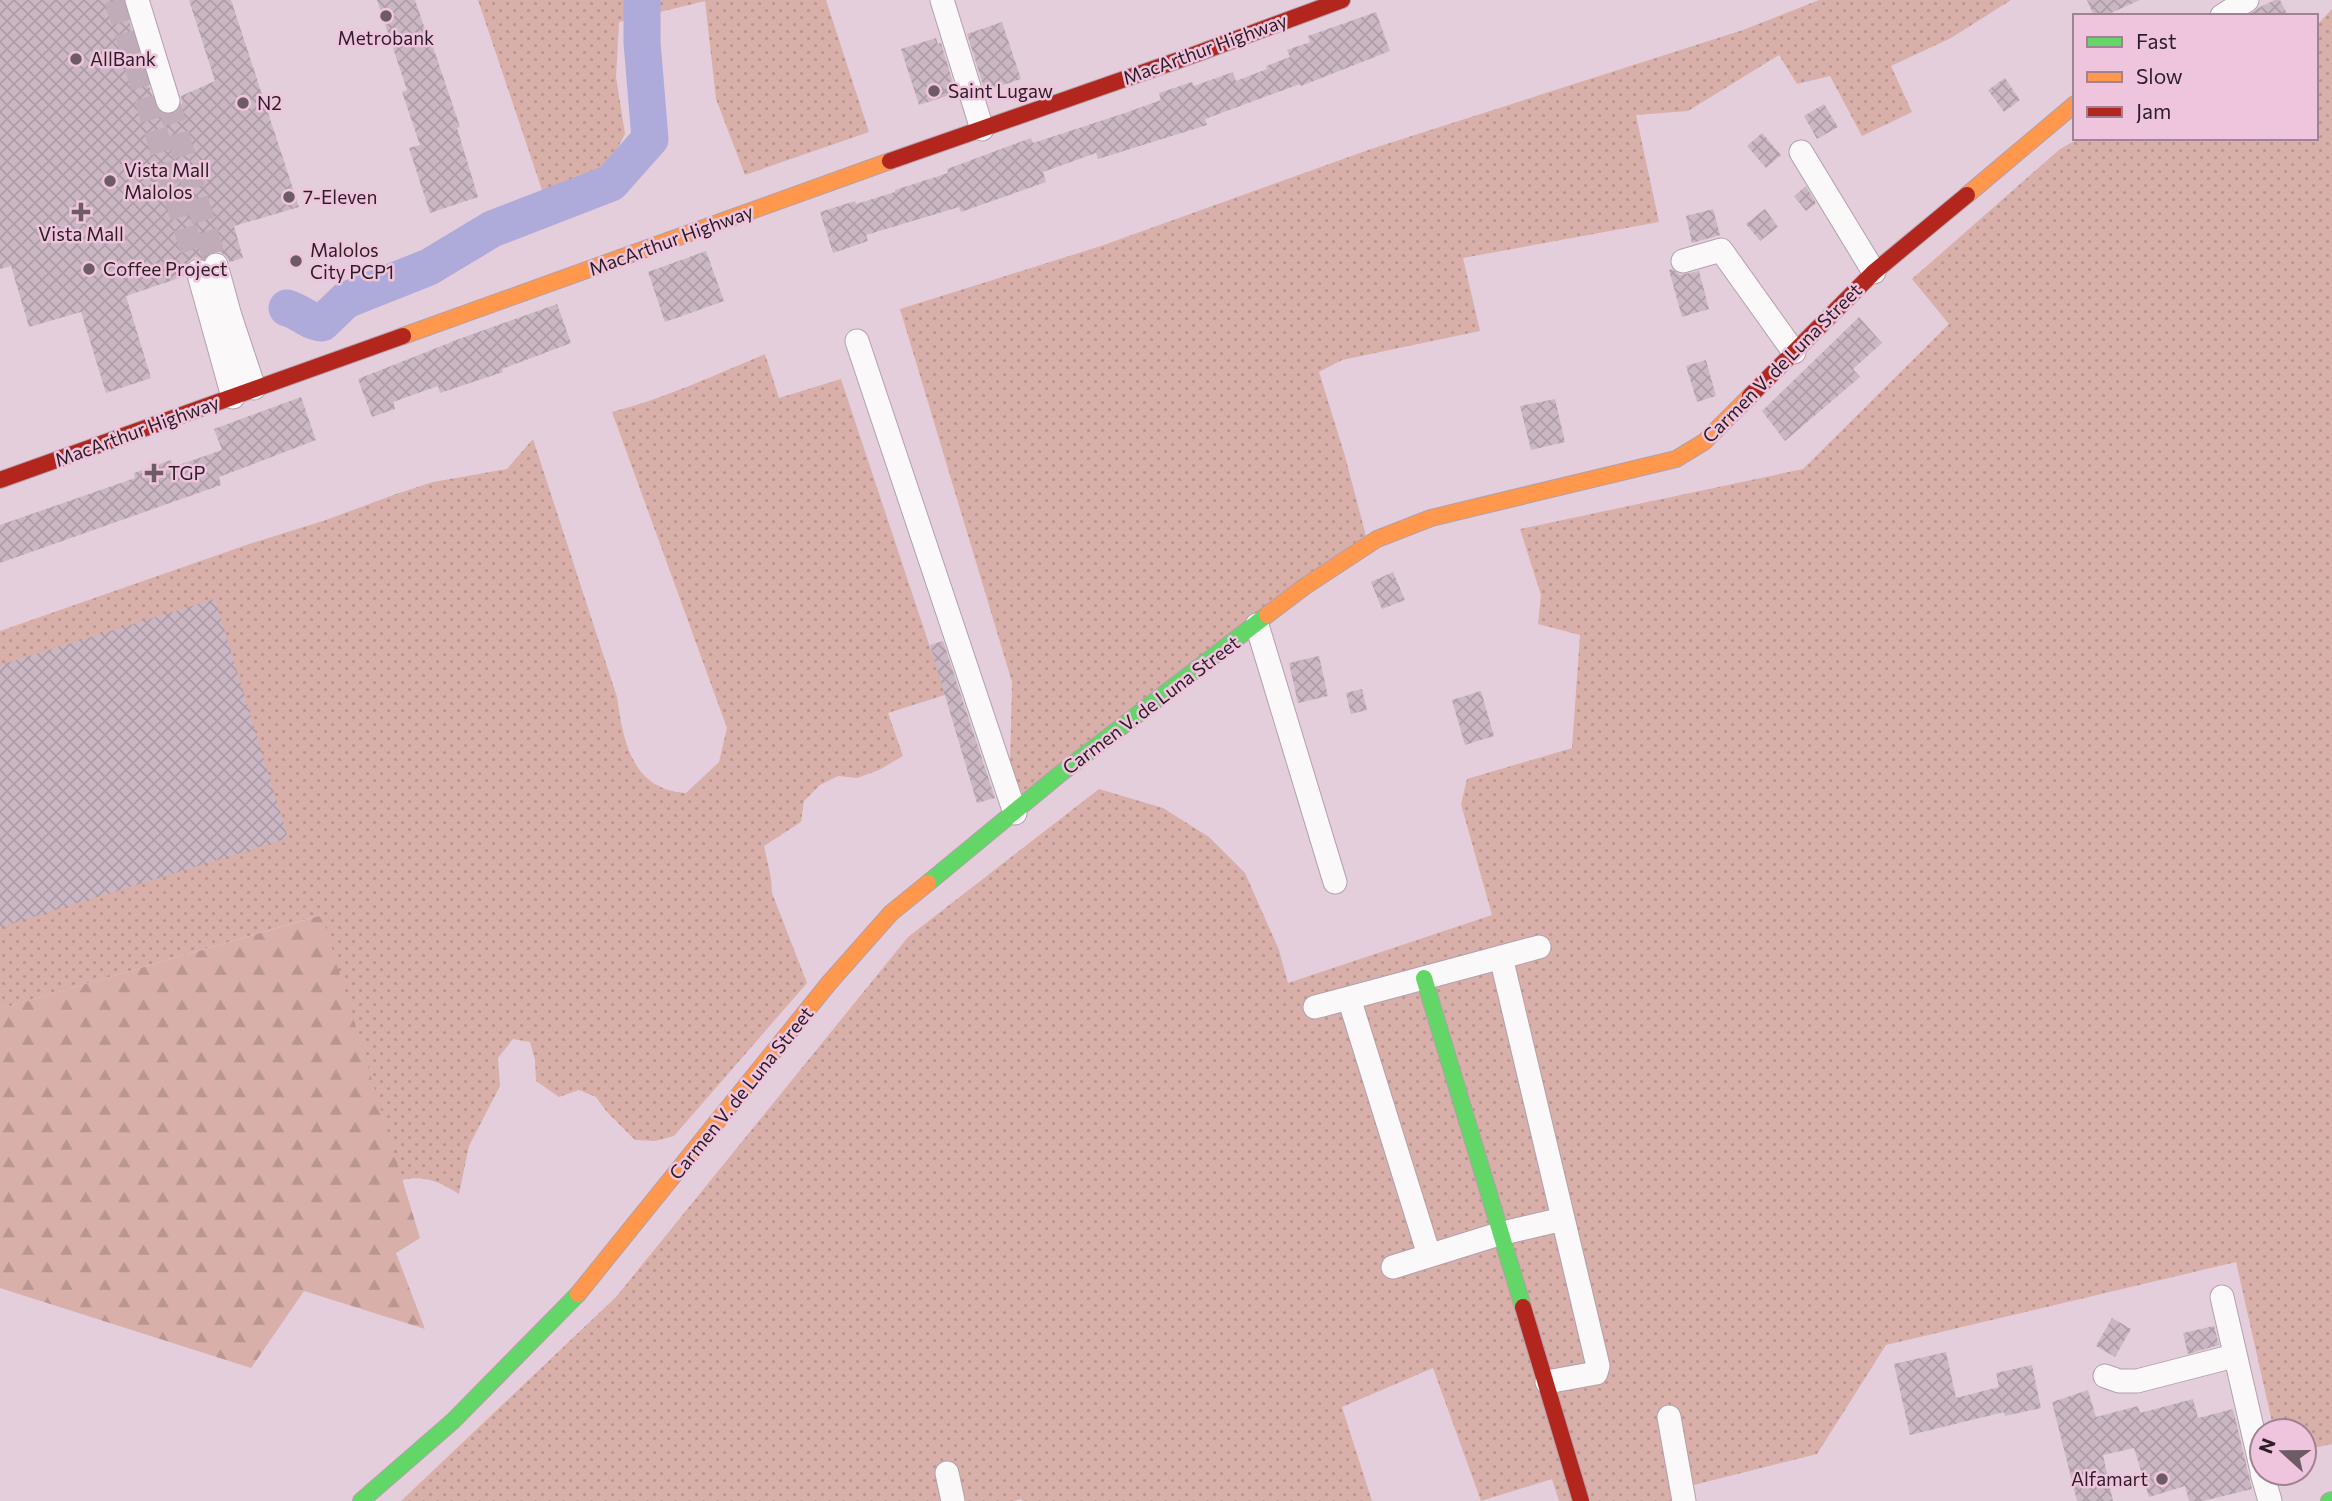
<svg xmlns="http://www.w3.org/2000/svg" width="2332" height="1501" font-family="Commissioner,sans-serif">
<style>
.grass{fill:url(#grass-dots)}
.forest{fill:url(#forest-firs)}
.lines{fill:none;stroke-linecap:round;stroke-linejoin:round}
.river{stroke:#aeaad9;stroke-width:37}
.building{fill:url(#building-cross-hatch)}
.street-tunnel{stroke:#c0abb8;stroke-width:23;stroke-dasharray:23 11;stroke-linecap:butt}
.street-casing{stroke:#b2a0ab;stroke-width:25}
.fast-casing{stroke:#b2a0ab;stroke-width:18}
.slow-casing{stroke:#b2a0ab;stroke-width:18}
.jam-casing{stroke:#b2a0ab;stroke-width:18}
.street{stroke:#fbf8fa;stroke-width:23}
.fast{stroke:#63d668;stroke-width:16}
.slow{stroke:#ff974d;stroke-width:16}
.jam{stroke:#b3261e;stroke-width:16}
.poi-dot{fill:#6d5b66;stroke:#efc4dd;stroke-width:2.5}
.labels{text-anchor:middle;stroke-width:5;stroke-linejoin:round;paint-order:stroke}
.poi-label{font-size:19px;fill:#2c1d26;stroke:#efc4dd;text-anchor:start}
.street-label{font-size:19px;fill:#2c1d26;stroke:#efc4dd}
</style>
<defs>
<pattern id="grass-dots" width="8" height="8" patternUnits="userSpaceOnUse" patternTransform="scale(1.75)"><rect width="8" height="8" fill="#d8afa9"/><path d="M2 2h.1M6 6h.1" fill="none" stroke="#ba9691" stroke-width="1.8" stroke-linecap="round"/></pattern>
<pattern id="forest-firs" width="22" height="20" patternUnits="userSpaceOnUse" patternTransform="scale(1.75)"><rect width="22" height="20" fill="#d8afa9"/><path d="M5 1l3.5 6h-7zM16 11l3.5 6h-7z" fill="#ba9691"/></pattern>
<pattern id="building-cross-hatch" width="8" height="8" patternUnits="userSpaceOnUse" patternTransform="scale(1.75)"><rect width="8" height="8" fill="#cab7c3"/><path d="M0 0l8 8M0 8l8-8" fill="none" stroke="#ae9da7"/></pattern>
</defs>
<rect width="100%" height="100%" fill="#e5cedc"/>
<path class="grass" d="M478,0H826L869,132L745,175L716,99L705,1L619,22L616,77L625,134L609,164L544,196Z
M1819,0H2011L1951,38L1891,66L1912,112L1862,136L1830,76L1797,84L1779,55L1688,111L1636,115L1659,222L1463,258L1480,331L1342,360L1319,372L1345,456L1366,536L1025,800L1010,768L1012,682L900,309L1101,246L1371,149L1743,30Z
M2332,9V1444L2304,1450V1431H2274L2236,1262L1886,1345L1817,1454L1678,1489L1675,1501H1559L1552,1479L1481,1501L1433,1368L1342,1407L1372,1501H1022L1021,1499L1014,1501H401L616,1297L908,937L1099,789L1163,808L1209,837L1245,873L1279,950L1288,983L1492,915L1461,804L1467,779L1572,748L1580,635L1538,624L1541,595L1520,529L1803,469L1949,324L1912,279L2060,149L2080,138H2316V26Z
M765,354L779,398L841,379L929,644L948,694L888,713L903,756L879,770L857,778L838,776L820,785L804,801L801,822L764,846L771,878L772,893L807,983L674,1136L655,1141L635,1140L607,1112L596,1097L579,1090L559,1097L536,1081L535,1060L530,1042L513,1039L498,1058L500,1086L469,1146L459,1194C439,1182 426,1175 402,1180L321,915L0,1009V631L252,543L326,520L396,494L433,482L507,469L533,439L617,697C623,741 632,790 686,793L719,762L727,728L612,412C665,398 715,375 765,354Z"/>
<path class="forest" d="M322,915L420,1238L396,1253L425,1329L304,1291L251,1368L0,1288V1009Z"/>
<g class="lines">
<path class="river" d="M287,308C301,312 311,323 322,323L346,300L429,267L492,229L611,183L650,139L642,42V0"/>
</g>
<path class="building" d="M0,0H123L155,105L159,112L166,115L173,114L179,110L182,103L181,96L215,81L189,0H231L299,207L234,226L243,258L230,262L226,256L220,252H212L204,259L195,257L189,261L184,268L185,276L126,296L151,378L106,393L81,312L29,327L11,266L0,269Z
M377,0H415L426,32H428L460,127L457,128L478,197L430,213L409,148L420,145L402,92L407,90Z
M2087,0H2140L2104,16H2094Z
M2275,0H2280L2288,16H2248L2258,8Z
M1376,12L1390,51L1301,86L1300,84L1205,119L1207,125L1098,159L1096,153L1043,172L1046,182L961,212L959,207L866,235L868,241L833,253L820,212L855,201L856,204L895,192V190L948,173L947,169L1031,138L1033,143L1125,113L1161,100L1159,93L1192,82L1194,86L1233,72L1236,81L1267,69L1266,66L1290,57L1287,50L1310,42L1308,36Z
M1002,22L1021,79L985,91L967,34Z
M936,38L938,44L941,43L956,93L919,105L901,49Z
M2005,78L2020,100L2004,112L1988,90Z
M1824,104L1838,127L1817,139L1804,116Z
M1762,133L1781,155L1766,168L1747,146Z
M1806,186L1816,203L1806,211L1794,196Z
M1713,209L1720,235L1692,243L1686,216Z
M1765,209L1778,227L1760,241L1746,224Z
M706,251L724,301L665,322L648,272Z
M1672,269L1680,275L1699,271L1709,309L1682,317L1669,270Z
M557,304L571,343L502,369L503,372L440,393L438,386L393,402L395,409L372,417L358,379L459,339Z
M1859,317L1882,343L1853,369L1860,377L1785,441L1762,411Z
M1706,360L1716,396L1697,402L1686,366Z
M301,397L316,440L219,477L221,485L0,563V525L135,478L134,473L171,460L173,467L222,450L214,429Z
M1555,399L1565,442L1531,450L1520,406Z
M1393,572L1405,600L1382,609L1371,582Z
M215,599L288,838L0,927V665Z
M943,641L995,798L977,803L930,645Z
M1319,656L1328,696L1298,703L1289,663Z
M1362,689L1367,710L1351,714L1346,693Z
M1481,691L1494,736L1465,745L1452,700Z
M2112,1318L2131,1329L2115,1357L2096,1346Z
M2214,1326L2219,1345L2188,1354L2183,1333Z
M1946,1352L1956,1398L1999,1387L1996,1373L2032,1365L2041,1408L2005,1416L2004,1412L1910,1435L1894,1364Z
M2088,1390L2096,1417L2138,1406L2140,1413L2193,1399L2198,1418L2233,1409L2252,1489L2203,1501H2189L2185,1486L2149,1497L2134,1448L2103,1455L2113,1501H2077L2052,1402Z"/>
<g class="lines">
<path class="street-tunnel" d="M116,0L198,271
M168,101L216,265"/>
<defs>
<path id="street" d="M137,0L168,101
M942,0L982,129
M2222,16L2247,0
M1801,152L1874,272
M1683,261L1721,250L1794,352
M216,265L230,316L254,388
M198,271L233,397
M857,341L1015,813
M1257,625L1335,882
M1501,957L1598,1366L1596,1373L1547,1382
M1315,1007L1349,998
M1429,1255L1349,998L1539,947
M1393,1267L1499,1234L1563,1219
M2222,1297L2262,1471
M2105,1376L2119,1381H2137L2234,1356
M1669,1417L1684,1501
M947,1473L953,1501
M2262,1473L2270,1501"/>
<path id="fast" d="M928,883L1060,774L1267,615
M1424,978L1523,1307
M361,1501L453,1421L578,1294
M2329,1501L2332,1500"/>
<path id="slow" d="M1967,195L2075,104
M403,336L890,161
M1267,615L1304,587L1377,539L1431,518L1676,459L1704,442L1750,396
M578,1294L829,983L891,913L928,883"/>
<path id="jam" d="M890,161L1196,54L1342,0
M1750,396L1874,272L1967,195
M0,480L403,336
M1523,1307L1581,1501"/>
</defs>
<use href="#street" class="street-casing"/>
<use href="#fast" class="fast-casing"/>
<use href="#slow" class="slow-casing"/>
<use href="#jam" class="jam-casing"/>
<use href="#street" class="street"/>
<use href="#fast" class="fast"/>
<use href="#slow" class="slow"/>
<use href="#jam" class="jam"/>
</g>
<g class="poi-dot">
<circle cx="386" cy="16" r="7"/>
<circle cx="76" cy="59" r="7"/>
<circle cx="934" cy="91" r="7"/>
<circle cx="243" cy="103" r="7"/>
<circle cx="110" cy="181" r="7"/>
<circle cx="289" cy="197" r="7"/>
<path d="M77.5 201.5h7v7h7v7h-7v7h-7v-7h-7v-7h7z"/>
<circle cx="296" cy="261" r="7"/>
<circle cx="89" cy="269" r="7"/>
<path d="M150.5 462.5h7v7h7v7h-7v7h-7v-7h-7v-7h7z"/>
<circle cx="2162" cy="1479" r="7"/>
</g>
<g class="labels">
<g class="poi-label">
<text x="386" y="45" text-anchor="middle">Metrobank</text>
<text x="90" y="66">AllBank</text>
<text x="948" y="98">Saint Lugaw</text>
<text x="257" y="110">N2</text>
<text x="124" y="177">Vista Mall<tspan x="124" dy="22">Malolos</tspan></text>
<text x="303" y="204">7-Eleven</text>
<text x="81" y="241" text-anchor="middle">Vista Mall</text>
<text x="310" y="257">Malolos<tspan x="310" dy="22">City PCP1</tspan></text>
<text x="103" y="276">Coffee Project</text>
<text x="168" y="480">TGP</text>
<text x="2148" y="1486" text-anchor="end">Alfamart</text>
</g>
<g class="street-label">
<text transform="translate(1205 49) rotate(-20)" y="7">MacArthur Highway</text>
<text transform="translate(671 240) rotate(-20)" y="7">MacArthur Highway</text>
<text transform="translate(1782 363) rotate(-45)" y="7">Carmen V. de Luna Street</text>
<text transform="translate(137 431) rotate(-20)" y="7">MacArthur Highway</text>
<text transform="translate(1151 705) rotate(-37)" y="7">Carmen V. de Luna Street</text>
<text transform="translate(741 1093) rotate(-51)" y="7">Carmen V. de Luna Street</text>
</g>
</g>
<rect x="2073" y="14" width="245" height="126" fill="#efc4dd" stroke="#a18194" stroke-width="2"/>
<rect x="2087" y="37" width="35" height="10" fill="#63d668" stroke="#a18194" stroke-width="2"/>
<text x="2136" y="49" font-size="21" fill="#2c1d26">Fast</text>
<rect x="2087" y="72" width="35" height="10" fill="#ff974d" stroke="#a18194" stroke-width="2"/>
<text x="2136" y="84" font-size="21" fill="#2c1d26">Slow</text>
<rect x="2087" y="107" width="35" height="10" fill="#b3261e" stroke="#a18194" stroke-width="2"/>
<text x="2136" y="119" font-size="21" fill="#2c1d26">Jam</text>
<g transform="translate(2283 1452) rotate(291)"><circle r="33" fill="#efc4dd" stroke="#a18194" stroke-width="2"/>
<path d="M0-5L12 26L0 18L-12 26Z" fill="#6d5b66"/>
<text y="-10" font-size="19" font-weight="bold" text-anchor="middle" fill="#2c1d26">N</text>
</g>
</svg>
